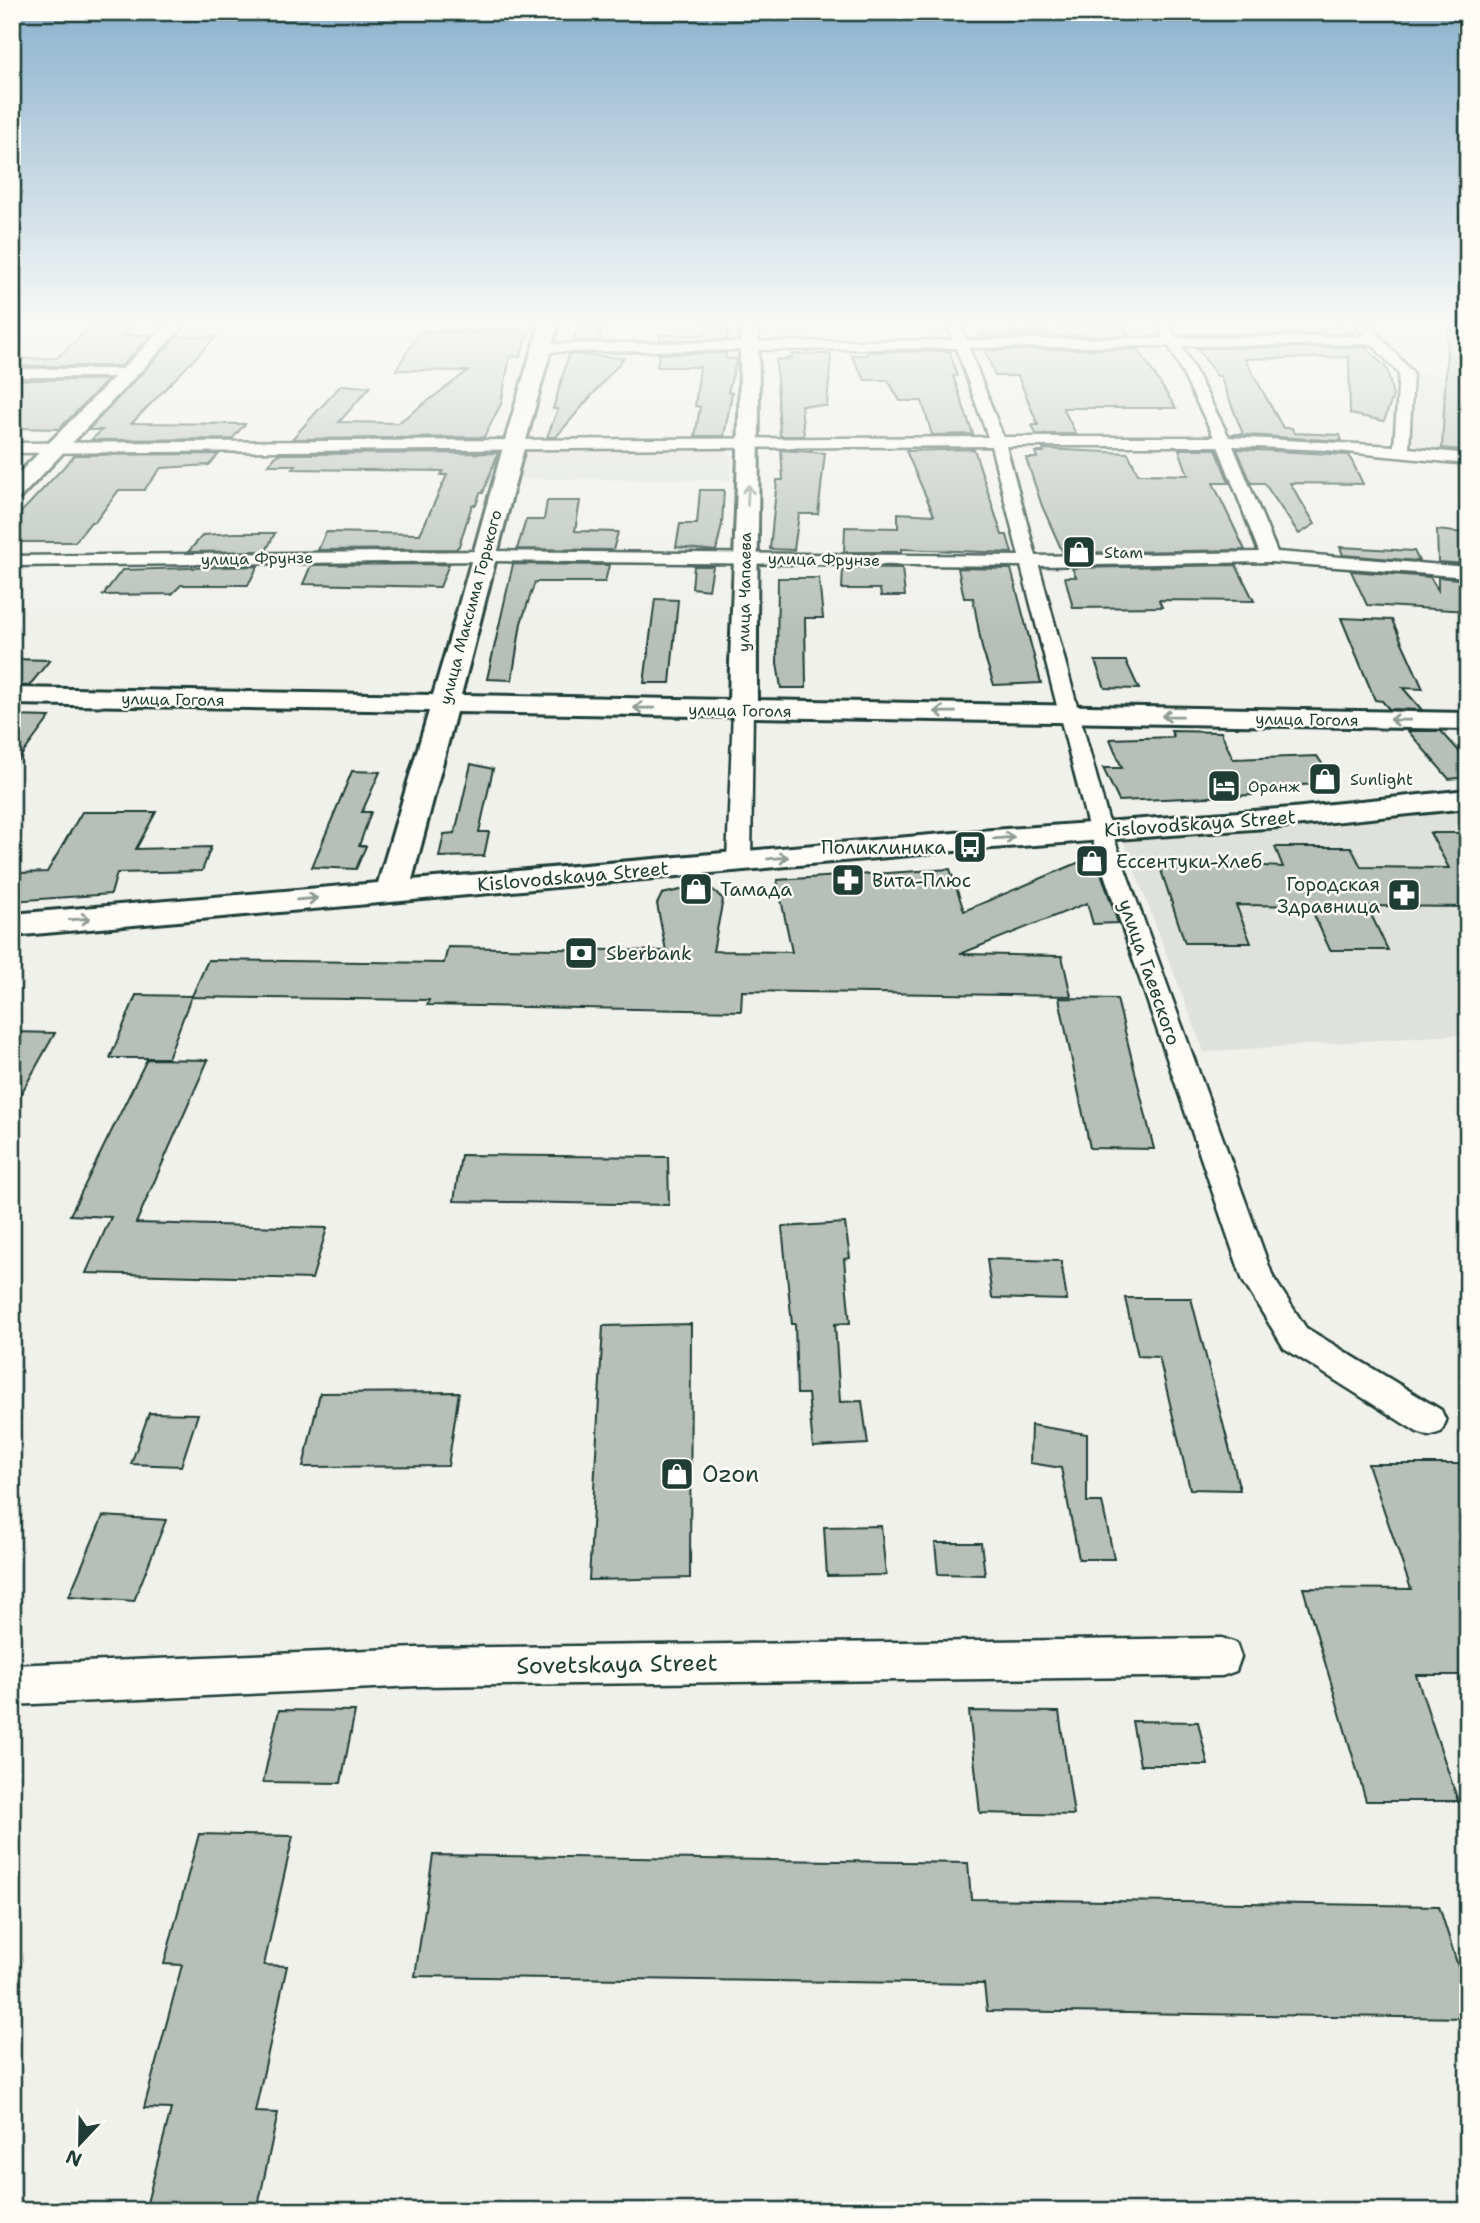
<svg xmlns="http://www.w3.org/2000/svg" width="1480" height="2223" font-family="'Shantell Sans',sans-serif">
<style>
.built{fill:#dfe2dc}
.building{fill:#b6bfb8;stroke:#1f3d34;stroke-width:2}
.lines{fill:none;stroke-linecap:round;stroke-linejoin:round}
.street-casing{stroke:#1f3d34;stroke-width:5}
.secondary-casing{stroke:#1f3d34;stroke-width:6}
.street{fill:#fdfcf7;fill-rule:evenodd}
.secondary{fill:#fdfcf7;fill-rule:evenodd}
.oneway{stroke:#8e9c96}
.labels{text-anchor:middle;stroke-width:5;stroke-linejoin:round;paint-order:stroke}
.far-poi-label{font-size:16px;fill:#1f3d34;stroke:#fdfcf7;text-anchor:start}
.far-street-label{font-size:16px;fill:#1f3d34;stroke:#fdfcf7}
.street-label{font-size:19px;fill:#1f3d34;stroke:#fdfcf7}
.poi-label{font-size:19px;fill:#1f3d34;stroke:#fdfcf7;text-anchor:start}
.near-poi-label{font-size:23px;fill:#1f3d34;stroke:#fdfcf7;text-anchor:start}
.near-street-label{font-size:23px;fill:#1f3d34;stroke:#fdfcf7}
</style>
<rect width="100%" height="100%" fill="#f0f1eb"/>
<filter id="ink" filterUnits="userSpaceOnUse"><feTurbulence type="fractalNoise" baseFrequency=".0143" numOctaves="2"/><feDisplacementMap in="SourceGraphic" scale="14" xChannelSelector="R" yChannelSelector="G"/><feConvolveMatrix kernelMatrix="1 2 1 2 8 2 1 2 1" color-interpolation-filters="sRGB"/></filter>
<g filter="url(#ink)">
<path class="built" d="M1417,373L1468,378V455L1412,448Z
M731,445L730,480L514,479L522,446Z
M1468,810V1034L1204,1052L1123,840Z"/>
<path class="building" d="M96,322H138L125,335H152L121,366H12V359L57,358Z
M579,322H602L599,341H573Z
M706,322H729L727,340H660V335H705Z
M1059,324H1122L1129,336L979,335H983L982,332L1063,331Z
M1348,327L1354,333L1186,335L1185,334H1322L1317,329Z
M483,329L530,330L520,357L510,356L501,404L484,437L292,439L341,385L370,387L339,422L398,423L468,371L396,370L420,331L481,332Z
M1448,329L1468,330V451L1442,448Z
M177,336L216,337L132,423L245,424L232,439L91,440L102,430H88Z
M1366,347L1387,369L1393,396L1384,421L1350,414L1349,357L1245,359L1283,428H1292L1294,433L1340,435L1342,441L1231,434H1243L1220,376H1217L1197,348Z
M1138,349L1176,408H1063L1076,434H1036L1032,425H1038L1018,376H995L985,350Z
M950,351L957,376H953L973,434L932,435L922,401H900L888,380H865L851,355H867L866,352Z
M726,353L725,358L737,359L728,392L732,393L724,436H695L700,407L695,406L700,367H657L659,354Z
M569,354L624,358L556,437H547L558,409H553Z
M792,354H831L827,406L801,405L804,436H780L776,360L792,358Z
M12,380H108L59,429L12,428Z
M974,449L1002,535H1007L1012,553L901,549V552H844L845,527L898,528V513L934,515L906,451Z
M1043,449L1128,453L1138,474L1188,475L1179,449H1216L1229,483H1213L1245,550L1063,553L1042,506L1026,458H1037L1035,452H1044Z
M1237,449L1349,455L1363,484L1290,483L1315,524L1299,534L1264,483H1251Z
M781,450L825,453L818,514H799L794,550L770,549L777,480H783Z
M498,453L483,493H480L476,505H472L459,546L456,549L318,550L326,532L420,534L447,475H441L443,471L293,469L296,465H268L278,454Z
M219,454L209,465L161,468L144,490H119L95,522H91L75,542H12V522L75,455Z
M700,490H724L722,524L716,551L676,547L680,524H697Z
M547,501H580L575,531L618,532L613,550L517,549L526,520H544Z
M1437,530L1463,533L1468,564L1438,562Z
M235,533H275L266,551L188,552L203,535Z
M1340,547L1414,551L1419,561L1343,555Z
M449,564L440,587L303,584L311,565Z
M513,564L609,565L605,582H535L521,623L512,680L487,679Z
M1236,565L1254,601L1159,600L1162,607L1073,608L1065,577H1076L1072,568Z
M258,566L248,585H181L172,594L103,595L122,570Z
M694,566H713L709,590L692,588Z
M843,567L902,568L905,596H881L880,589H842Z
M958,568L1011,569L1041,683L994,685L982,648L973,598H964Z
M1351,571L1430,577L1438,590V577L1468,580V611L1367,605Z
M778,578H819L823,618H805L806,688H781L777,663Z
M655,599L678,600L670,683H644Z
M1341,618L1392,620L1423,689L1403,688L1422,710L1389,709L1382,701L1375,700Z
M12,659L50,660L29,686L12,685Z
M1095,661H1126L1139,689L1105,688Z
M12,716L50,717L12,768Z
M1171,731L1221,732L1233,759L1317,756L1335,783L1248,788L1252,795L1119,801L1103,768H1122L1110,739L1174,737Z
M1408,731H1441L1468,761V777L1449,779Z
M471,764L493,769L479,832H489L484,856L439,857L444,834L455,833Z
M352,771L380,772L362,812H371L359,846H366L356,869L312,867Z
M82,812H156L136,849L211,847L202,871L117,873L111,894L12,901V890L19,873L47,872Z
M1430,833H1468V907L1367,906L1388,950H1330L1310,906L1236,905L1251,943H1185L1158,861L1283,867L1275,847H1351L1361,867L1449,868Z
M1089,858L1097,861L1118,923L1093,924L1087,903L960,954L1062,956L1071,996L742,991L741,1011L427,1005L429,1000L191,997L168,1058H110L136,995L192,996L208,960L444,963L448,947L666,951L657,904L662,894L699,886L712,889L723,899L713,951L792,952L777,880L950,869L964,911Z
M1059,998L1117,999L1154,1149L1090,1148Z
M12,1032L55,1033L12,1110Z
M147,1059L208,1060L136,1223L327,1228L312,1279L86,1273L111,1217L70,1215Z
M461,1155L668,1157L669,1205L454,1201Z
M845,1223L850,1258L844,1259L850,1323L835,1324L840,1402L862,1401L868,1444L813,1447L808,1394H797L795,1324H792L782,1227Z
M987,1259L1061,1261L1067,1300L992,1298Z
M1125,1298H1191L1240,1490L1190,1489L1159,1357L1138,1356Z
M691,1324L690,1578L589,1580L603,1326Z
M459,1392L448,1466L303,1467L320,1393Z
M149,1413L198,1414L181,1466L131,1464Z
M1031,1425L1087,1434V1502H1102L1114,1559H1079L1061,1468L1030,1463Z
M1368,1464H1468V1675H1416L1458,1801H1366L1303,1588L1411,1589Z
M103,1516L166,1520L134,1601L69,1596Z
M881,1526L886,1575L827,1576L824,1527Z
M935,1543H981L985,1575L938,1574Z
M279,1710L355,1711L341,1783L263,1782Z
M969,1711L1059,1712L1074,1815L980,1813Z
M1132,1721L1198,1722L1208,1765H1140Z
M199,1834L293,1836L264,1965L287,1966L255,2112L278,2113L257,2211H145L171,2109L144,2108L182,1965L164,1964Z
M433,1855L968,1863L971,1899L1439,1906L1468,1998V2018L987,2011L984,1984L415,1976Z"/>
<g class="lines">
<defs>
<path id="street" d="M947,322H959L966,340L1164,338L1154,322H1167L1177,338L1365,336L1358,327L1369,324L1413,373L1409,448L1468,454V464L1326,450L1233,446L1277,552L1468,567V577L1270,562L1039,566L1111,830L1273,1277L1306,1328L1441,1410L1446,1421L1441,1432L1429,1436L1417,1432L1284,1348L1243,1281L1089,830L1021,566L486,561L12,566V556L486,551L1019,556L991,446L12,453V443L988,437L956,348L542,352L535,348L542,344L953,340ZM1372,344L1399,374L1394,446L1229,437L1182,346ZM1169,346L1214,437H1003L969,348ZM1006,446H1218L1259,552L1036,556Z
M12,369H129L136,373L129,377H12Z
M743,704L753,710L751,862L747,867H731L727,862L733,710Z
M1222,1638L1236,1643L1241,1657L1236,1671L1222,1676L417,1686L12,1705V1665L417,1648Z"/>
<path id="secondary" d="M169,322H187L20,498L12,500V480Z
M541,322H559C522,446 494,571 461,695L729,700C732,574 741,448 740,322H758C761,449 756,574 757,700L1468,713V729L456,712L412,880L966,832L1293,808L1468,790V808L1293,826L966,850L12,936V914L378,883L429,711L12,704V688L433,695C470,571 501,445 541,322Z"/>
</defs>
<use href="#street" class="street-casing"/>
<use href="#secondary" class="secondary-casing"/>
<use href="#street" class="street"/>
<use href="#secondary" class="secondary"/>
</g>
<defs><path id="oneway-shaft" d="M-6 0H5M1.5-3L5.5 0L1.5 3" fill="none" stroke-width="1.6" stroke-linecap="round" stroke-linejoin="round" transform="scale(1.75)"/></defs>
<g class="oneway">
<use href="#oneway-shaft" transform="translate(748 495) rotate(-87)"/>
<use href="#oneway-shaft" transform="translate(644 708) rotate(-179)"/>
<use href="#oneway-shaft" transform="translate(945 712) rotate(-179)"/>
<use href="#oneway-shaft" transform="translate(1172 716) rotate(-179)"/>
<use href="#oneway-shaft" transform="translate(1400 720) rotate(-179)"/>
<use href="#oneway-shaft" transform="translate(1004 838) rotate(-5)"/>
<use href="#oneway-shaft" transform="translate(778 858) rotate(-5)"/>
<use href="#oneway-shaft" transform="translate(307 899) rotate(-5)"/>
<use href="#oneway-shaft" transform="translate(80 919) rotate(-5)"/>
</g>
</g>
<linearGradient id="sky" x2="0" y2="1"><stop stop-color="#8bb1cd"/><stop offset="0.51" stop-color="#f8f9f6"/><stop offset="1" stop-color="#f8f9f6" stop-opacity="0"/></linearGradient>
<rect width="1480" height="634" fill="url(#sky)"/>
<defs>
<symbol id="shop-square" viewBox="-11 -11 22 22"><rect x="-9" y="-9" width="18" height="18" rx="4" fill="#1f3d34" stroke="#fdfcf7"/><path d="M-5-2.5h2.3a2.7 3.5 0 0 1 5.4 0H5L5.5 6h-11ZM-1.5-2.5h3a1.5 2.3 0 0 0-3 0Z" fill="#fff"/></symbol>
<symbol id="hotel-square" viewBox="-11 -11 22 22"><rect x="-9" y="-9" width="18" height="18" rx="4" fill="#1f3d34" stroke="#fdfcf7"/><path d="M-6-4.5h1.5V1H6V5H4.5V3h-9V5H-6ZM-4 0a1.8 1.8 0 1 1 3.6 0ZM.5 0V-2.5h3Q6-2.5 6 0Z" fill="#fff"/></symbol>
<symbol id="bus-square" viewBox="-11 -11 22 22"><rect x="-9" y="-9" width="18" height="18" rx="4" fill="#1f3d34" stroke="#fdfcf7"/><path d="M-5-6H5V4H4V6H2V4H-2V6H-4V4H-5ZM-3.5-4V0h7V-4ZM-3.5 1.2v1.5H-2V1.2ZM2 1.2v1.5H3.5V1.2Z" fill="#fff"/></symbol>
<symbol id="pharmacy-square" viewBox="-11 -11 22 22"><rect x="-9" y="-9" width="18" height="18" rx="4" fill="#1f3d34" stroke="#fdfcf7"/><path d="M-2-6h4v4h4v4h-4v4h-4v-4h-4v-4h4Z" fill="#fff"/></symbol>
<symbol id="bank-square" viewBox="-11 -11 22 22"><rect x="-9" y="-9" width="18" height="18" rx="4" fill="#1f3d34" stroke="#fdfcf7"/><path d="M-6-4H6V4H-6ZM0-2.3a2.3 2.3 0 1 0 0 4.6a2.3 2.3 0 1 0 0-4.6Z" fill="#fff"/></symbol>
</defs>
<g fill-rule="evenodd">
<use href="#shop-square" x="1060" y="533" width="38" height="38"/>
<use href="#shop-square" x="1306" y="760" width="38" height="38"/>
<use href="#hotel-square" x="1205" y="767" width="38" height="38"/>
<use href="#bus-square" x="951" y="828" width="38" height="38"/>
<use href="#shop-square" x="1073" y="842" width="38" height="38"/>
<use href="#pharmacy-square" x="829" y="861" width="38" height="38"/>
<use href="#shop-square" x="677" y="870" width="38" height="38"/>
<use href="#pharmacy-square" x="1385" y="876" width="38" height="38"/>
<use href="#bank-square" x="562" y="934" width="38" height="38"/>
<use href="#shop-square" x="658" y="1455" width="38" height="38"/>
</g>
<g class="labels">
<g class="far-poi-label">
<text x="1104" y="558">Stam</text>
<text x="1350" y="785">Sunlight</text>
<text x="1248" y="792">Оранж</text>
</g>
<g class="far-street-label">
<text transform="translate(257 558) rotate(-1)" y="6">улица Фрунзе</text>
<text transform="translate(824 559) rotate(1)" y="6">улица Фрунзе</text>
<text transform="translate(744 592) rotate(-89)" y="6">улица Чапаева</text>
<text transform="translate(470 607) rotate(-75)" y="6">улица Максима Горького</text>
<text transform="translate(173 699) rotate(1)" y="6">улица Гоголя</text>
<text transform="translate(740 710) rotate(1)" y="6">улица Гоголя</text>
<text transform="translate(1307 719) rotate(1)" y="6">улица Гоголя</text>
</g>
<g class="street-label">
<text transform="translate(1200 823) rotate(-4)" y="7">Kislovodskaya Street</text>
<text transform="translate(573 876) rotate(-5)" y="7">Kislovodskaya Street</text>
<text transform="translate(1150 972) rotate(71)" y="7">улица Гаевского</text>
</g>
<g class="poi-label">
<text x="946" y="854" text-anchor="end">Поликлиника</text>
<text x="1116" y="868">Ессентуки-Хлеб</text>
<text x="872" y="887">Вита-Плюс</text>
<text x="1380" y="891" text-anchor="end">Городская<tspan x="1380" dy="22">Здравница</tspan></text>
<text x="720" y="896">Тамада</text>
<text x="606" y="960">Sberbank</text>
</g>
<g class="near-poi-label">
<text x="702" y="1482">Ozon</text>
</g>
<g class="near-street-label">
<text transform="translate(617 1664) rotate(-1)" y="8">Sovetskaya Street</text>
</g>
</g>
<rect width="1480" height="2223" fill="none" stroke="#fdfcf7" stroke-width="42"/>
<rect x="21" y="21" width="1438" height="2181" fill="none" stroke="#1f3d34" stroke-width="2.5" filter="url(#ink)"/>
<g transform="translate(80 2143) rotate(202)" stroke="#fdfcf7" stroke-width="5" paint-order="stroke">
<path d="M0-5L12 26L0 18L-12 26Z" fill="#1f3d34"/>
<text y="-10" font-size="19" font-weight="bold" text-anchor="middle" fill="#1f3d34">N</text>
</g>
</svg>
